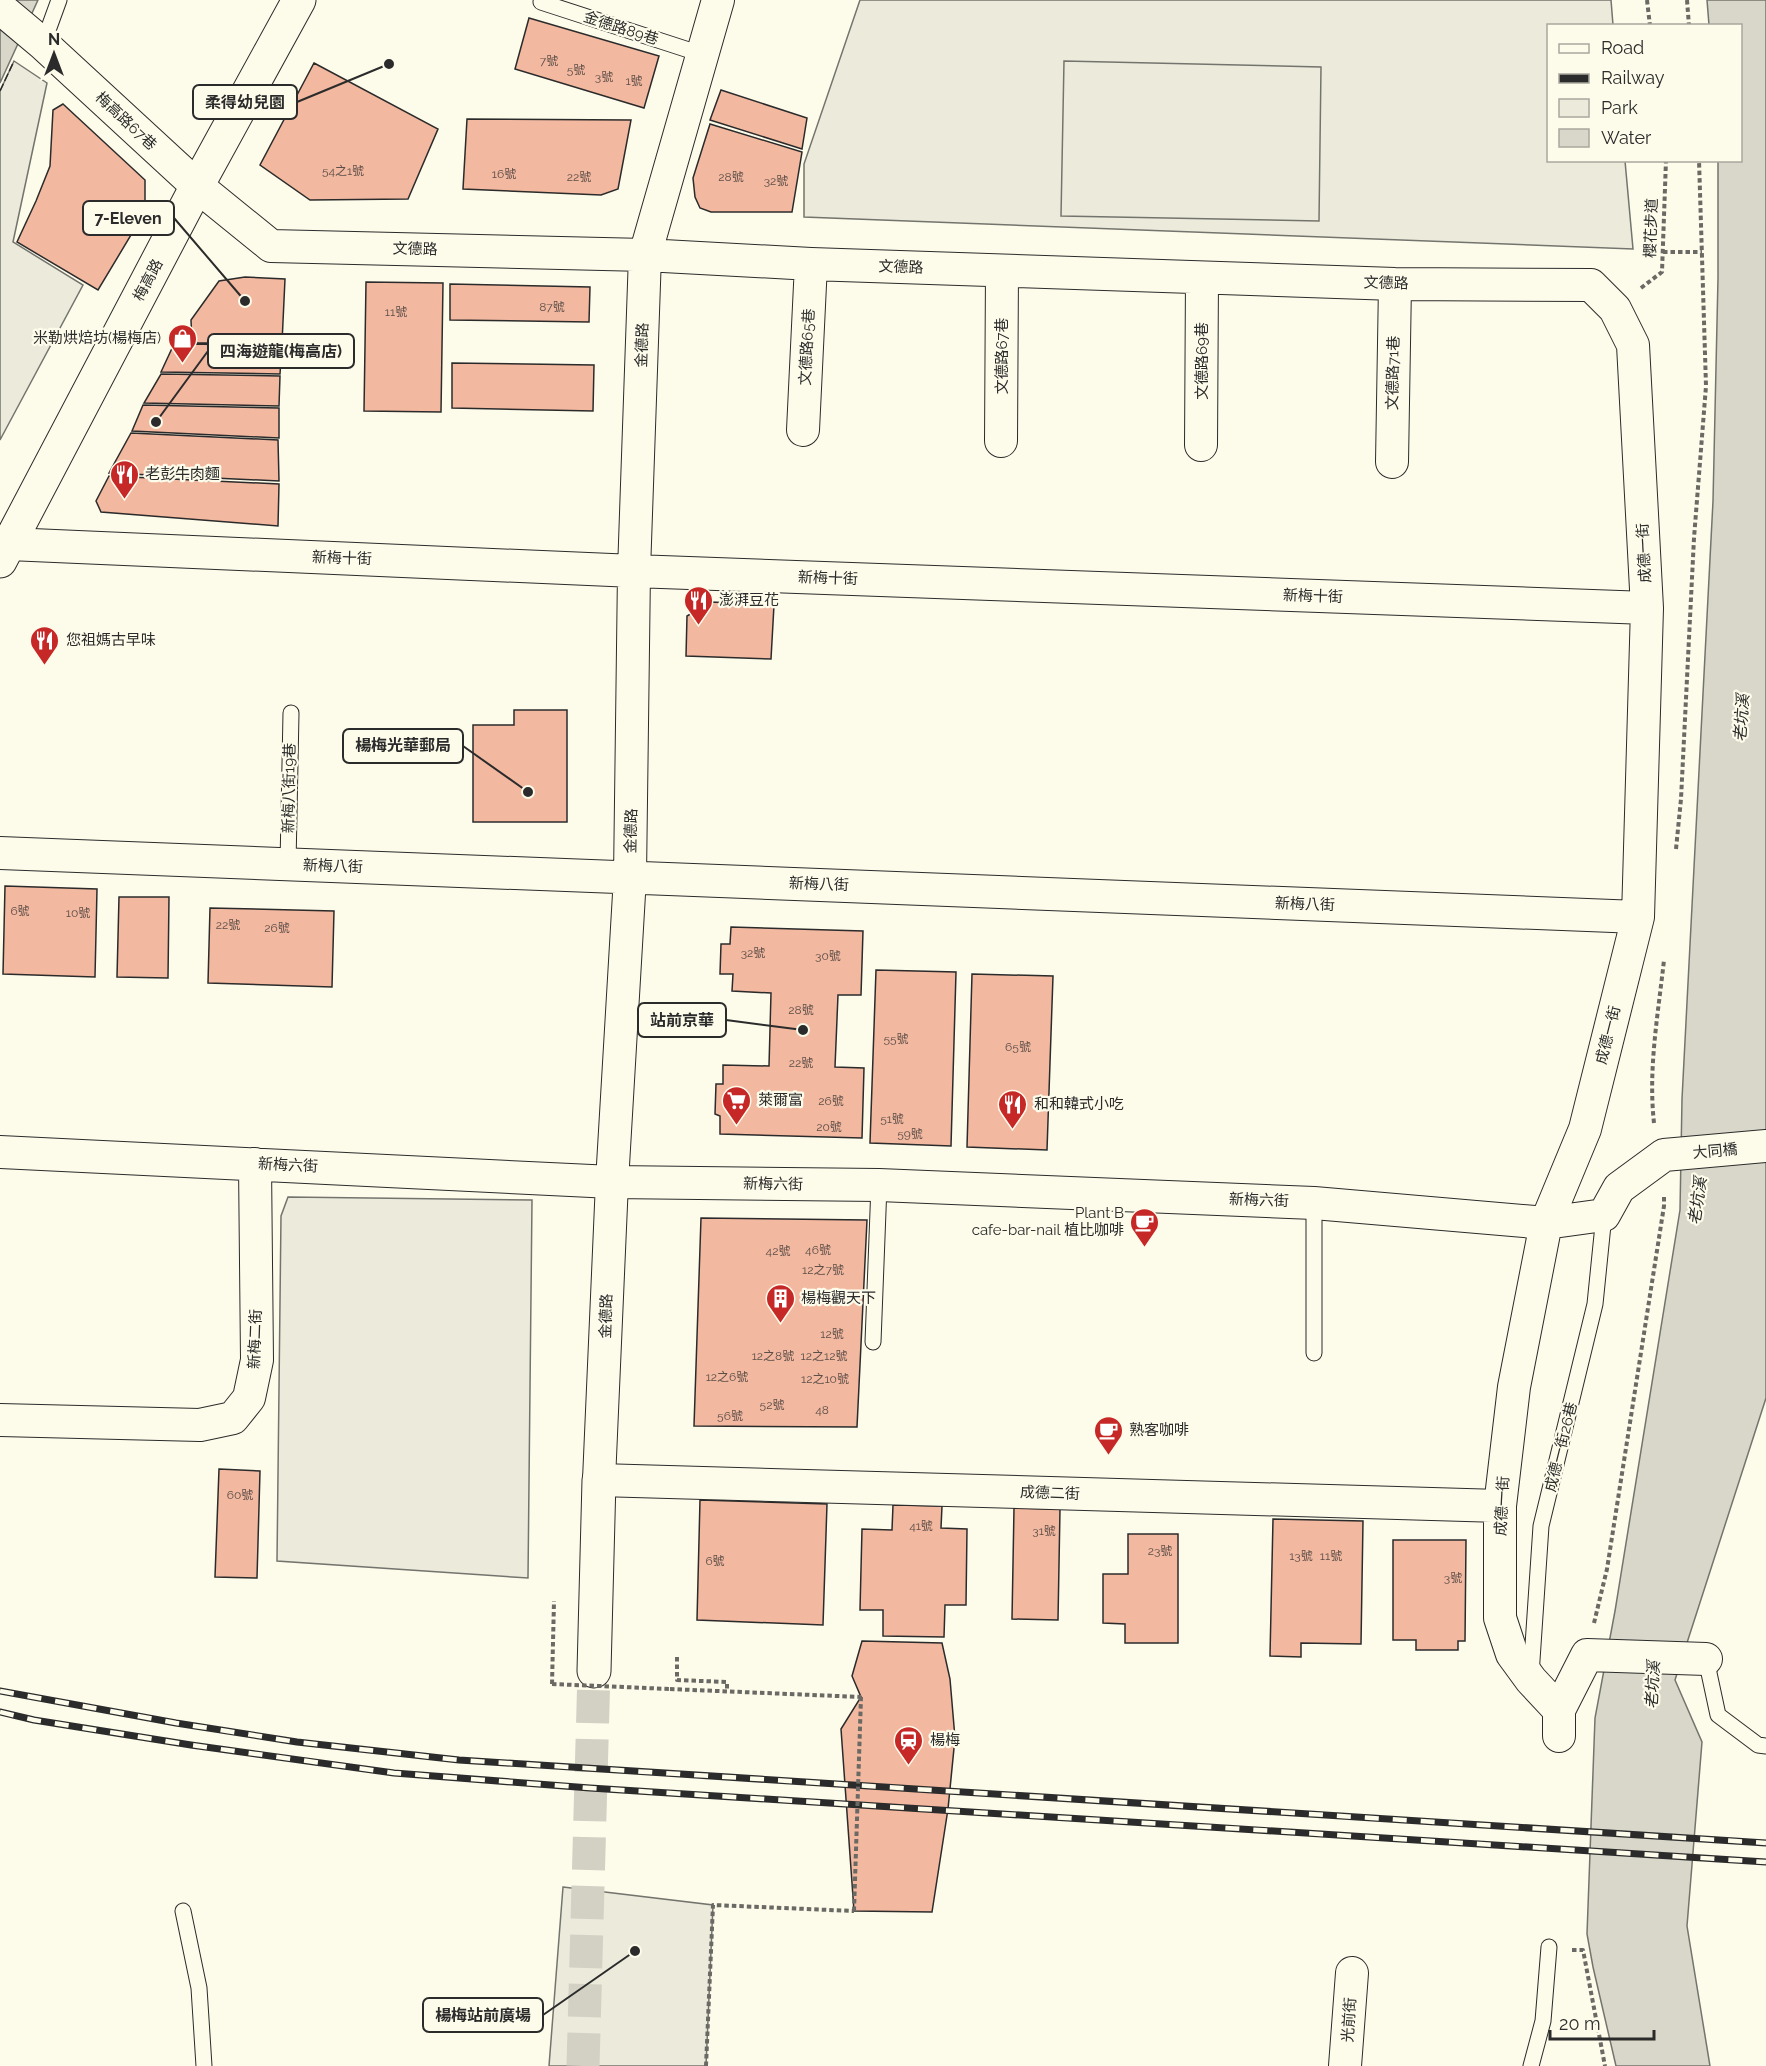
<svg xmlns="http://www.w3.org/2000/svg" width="1766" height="2066" font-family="Raleway,'Noto Sans TC',sans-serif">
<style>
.green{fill:#ecebdb;stroke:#74746e;stroke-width:1.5}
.parking{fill:#eceadb;stroke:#74746e;stroke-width:1.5}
.water{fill:#d8d7c9;stroke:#74746e;stroke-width:1.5}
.building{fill:#f2b8a0;stroke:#2b2b2b;stroke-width:1.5}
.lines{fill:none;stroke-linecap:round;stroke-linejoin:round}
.secondary-tunnel{stroke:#d3d1c4;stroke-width:33;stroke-dasharray:33 16;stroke-linecap:butt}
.lane-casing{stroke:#2b2b2b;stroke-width:17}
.street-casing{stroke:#2b2b2b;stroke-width:34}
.secondary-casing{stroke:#2b2b2b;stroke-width:35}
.path{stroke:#6a6964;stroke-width:4;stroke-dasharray:4.5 3;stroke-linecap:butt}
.lane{stroke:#fdfbea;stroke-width:15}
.street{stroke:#fdfbea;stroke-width:32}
.secondary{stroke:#fdfbea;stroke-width:33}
.rail-casing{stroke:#2b2b2b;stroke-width:7}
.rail{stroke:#fdfbea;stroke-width:4.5;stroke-dasharray:14;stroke-linecap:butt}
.path-bridge{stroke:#6a6964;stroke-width:4;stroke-dasharray:4.5 3;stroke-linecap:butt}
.fence{stroke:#2b2b2b;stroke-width:1.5;stroke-dasharray:8 3;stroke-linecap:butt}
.labels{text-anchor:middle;stroke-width:4.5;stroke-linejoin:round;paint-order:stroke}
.number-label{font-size:12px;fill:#5d4e48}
.street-label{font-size:15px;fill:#2b2b2b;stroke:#fdfbea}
.poi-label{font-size:15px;fill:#2b2b2b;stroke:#fdfbea;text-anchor:start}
.water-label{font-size:16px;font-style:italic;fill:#2b2b2b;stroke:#fdfbea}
.leader{fill:none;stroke:#2b2b2b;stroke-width:2}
.callout-dot{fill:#2b2b2b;stroke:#fdfbea;stroke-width:2}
.callout{fill:#fdfbea;stroke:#2b2b2b;stroke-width:2}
.callout-label{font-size:16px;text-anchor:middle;font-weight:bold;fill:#2b2b2b}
</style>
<rect width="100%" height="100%" fill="#fdfbea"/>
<path class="green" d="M860,0H1611L1613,25L1548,26V160L1625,161L1633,249L804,217V164Z
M14,61L47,83L13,242L83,285L0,440V91Z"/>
<path class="parking" d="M1064,61L1321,67L1319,221L1061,216Z
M288,1197L532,1200L528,1578L277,1561L281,1216Z
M563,1887L713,1905L706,2066H549Z"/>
<path class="water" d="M0,0H38L0,83Z
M1707,0H1766V1398L1675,1680L1702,1742L1687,1926L1710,2066H1616L1593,1967L1587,1934L1595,1718L1615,1611L1680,1210L1682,1099L1713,501L1718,278V161L1740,160V26L1709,25Z"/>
<path class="building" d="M529,18L659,56L644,108L515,69Z
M314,63L438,129L408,199L310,200L260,165Z
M721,90L807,118L802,149L710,120Z
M63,104L145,180V205L140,220L98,290L17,242L36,201L50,166L53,110Z
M467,119L631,120L618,189L601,195L463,189Z
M710,124L802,152L792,212H711L700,208L695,197L693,178Z
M245,277L285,279L282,343H192L191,320L219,281Z
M366,282L443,283L441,412L364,411Z
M450,284L590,287L589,322L450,320Z
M174,344L282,345L280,374L161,372Z
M452,363L594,365L593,411L452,408Z
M161,374L280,376L279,406L144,403Z
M143,405L279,408V438L132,431Z
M131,433L278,440L279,481L109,473Z
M109,476L279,484L278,526L101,512L96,501Z
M711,602L774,605L771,659L686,656L687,616Z
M514,710H567V822H473V725H514Z
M5,886L97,889L95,977L3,974Z
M119,897H169L168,978L117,977Z
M210,908L334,911L332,987L208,983Z
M731,927L863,931L861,995H838L835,1067L864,1068L862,1138L720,1134V1116L715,1114L716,1084H723V1065L769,1066L771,993L732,991L733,974H720L721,944H730Z
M876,970L956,972L951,1146L870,1143Z
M972,974L1053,976L1047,1150L967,1147Z
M701,1218L867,1220L857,1427L694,1426Z
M219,1469L260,1471L257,1578L215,1577Z
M700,1500L827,1504L823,1625L697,1620Z
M893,1505L942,1506L941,1528L967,1529L966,1605H945L944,1637L883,1636V1610H860L862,1529L892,1530Z
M1014,1508L1060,1509L1058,1620L1012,1619Z
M1273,1519L1363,1521L1361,1644L1301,1643V1657L1270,1656Z
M1128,1534H1178V1643H1125V1624L1103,1623V1574H1128Z
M1393,1540H1466L1465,1641H1458V1650H1416V1640H1393Z
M862,1641L942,1643L950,1679L955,1738L948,1809L932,1912L854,1911L841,1729L861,1697L852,1676Z"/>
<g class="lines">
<path class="secondary-tunnel" d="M583,2066L594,1671"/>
<defs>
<path id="lane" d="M541,2L701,54
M43,44L59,0
M288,864L291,713
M873,1342L879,1185
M1314,1353V1203
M1706,1659L1718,1715L1758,1745L1766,1746
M1531,1675L1541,1526L1595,1304L1604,1215
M183,1911L199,1988L204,2066
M1531,2066L1543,2021L1549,1947"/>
<path id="street" d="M718,0L645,255L634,571L630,877L612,1182L599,1480L1500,1506
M0,8L43,44L197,186L271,246L645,255L811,264L1395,284L1591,285L1615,309L1633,345L1647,608L1638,917L1585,1129L1546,1223L1514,1387L1500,1506V1618L1512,1654L1531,1680L1559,1710V1736
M803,430L811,264
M1001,441L1002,271
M1201,445L1202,278
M1392,462L1395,284
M9,544L634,571L1647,608
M0,853L1638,917
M0,1152L612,1182L879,1185L1314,1203L1546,1223L1604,1215L1619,1188L1664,1155L1766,1146
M0,1420L200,1425L233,1418L249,1398L257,1360L255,1164
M1559,1710L1587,1655L1706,1659
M1345,2066L1352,1973"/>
<path id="secondary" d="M0,561L197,186L299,0
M594,1671L599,1480"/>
</defs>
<use href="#lane" class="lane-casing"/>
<use href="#street" class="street-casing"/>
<use href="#secondary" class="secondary-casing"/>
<path class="path" d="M1647,0L1650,26
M1687,0L1689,26
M1663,252H1702
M1641,288L1662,272L1666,160
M1676,849L1681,799L1694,538L1706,386L1699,160
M1654,1123C1648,1069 1658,1015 1664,960
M1594,1623L1607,1569L1664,1206V1196
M677,1657V1680L727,1682V1691
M552,1684L554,1601
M670,1689L861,1697
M1572,1950H1583L1605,2066
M706,2066L713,1905L854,1911"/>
<use href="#lane" class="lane"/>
<use href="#street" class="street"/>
<use href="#secondary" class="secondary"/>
<defs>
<path id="rail" d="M0,1691L176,1723L297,1742L459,1760L1766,1843
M0,1712L34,1720L191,1745L394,1773L590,1788L1766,1862"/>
</defs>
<use href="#rail" class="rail-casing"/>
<use href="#rail" class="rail"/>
<path class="path-bridge" d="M552,1684L670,1689
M854,1911L861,1697"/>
<path class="fence" d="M0,91L14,61"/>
</g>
<defs>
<symbol id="shop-pin" viewBox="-11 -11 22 30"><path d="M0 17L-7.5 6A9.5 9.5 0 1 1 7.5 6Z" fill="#c62828" stroke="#fdfbea"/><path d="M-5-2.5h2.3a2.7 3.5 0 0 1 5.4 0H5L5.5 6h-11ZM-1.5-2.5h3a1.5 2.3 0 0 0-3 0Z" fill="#fff"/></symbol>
<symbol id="restaurant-pin" viewBox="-11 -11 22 30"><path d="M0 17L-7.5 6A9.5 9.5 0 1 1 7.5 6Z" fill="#c62828" stroke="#fdfbea"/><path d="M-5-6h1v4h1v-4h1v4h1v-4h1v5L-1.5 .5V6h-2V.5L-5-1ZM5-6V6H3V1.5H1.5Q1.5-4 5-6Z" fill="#fff"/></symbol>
<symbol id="supermarket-pin" viewBox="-11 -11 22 30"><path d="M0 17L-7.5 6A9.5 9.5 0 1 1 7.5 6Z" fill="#c62828" stroke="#fdfbea"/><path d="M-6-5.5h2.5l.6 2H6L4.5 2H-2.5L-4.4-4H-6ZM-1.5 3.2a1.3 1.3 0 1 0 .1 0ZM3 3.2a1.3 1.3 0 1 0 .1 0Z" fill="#fff"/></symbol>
<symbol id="cafe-pin" viewBox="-11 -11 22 30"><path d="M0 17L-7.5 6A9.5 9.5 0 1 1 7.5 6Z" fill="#c62828" stroke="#fdfbea"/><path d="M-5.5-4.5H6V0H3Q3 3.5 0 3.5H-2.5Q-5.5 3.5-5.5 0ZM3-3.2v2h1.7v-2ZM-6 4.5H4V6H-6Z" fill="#fff"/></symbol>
<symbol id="building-pin" viewBox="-11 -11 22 30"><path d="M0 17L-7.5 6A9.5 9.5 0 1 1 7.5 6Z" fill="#c62828" stroke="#fdfbea"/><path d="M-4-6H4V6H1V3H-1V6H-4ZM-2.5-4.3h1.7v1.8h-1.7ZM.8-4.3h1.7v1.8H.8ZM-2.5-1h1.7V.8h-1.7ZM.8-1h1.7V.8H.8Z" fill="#fff"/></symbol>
<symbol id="station-pin" viewBox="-11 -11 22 30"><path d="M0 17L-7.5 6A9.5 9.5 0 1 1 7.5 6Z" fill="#c62828" stroke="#fdfbea"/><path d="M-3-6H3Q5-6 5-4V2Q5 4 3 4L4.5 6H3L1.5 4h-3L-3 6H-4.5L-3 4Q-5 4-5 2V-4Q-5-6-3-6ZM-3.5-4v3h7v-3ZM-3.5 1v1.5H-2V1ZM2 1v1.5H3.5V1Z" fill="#fff"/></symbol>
</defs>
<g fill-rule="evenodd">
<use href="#shop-pin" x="166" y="322" width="33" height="45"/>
<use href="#restaurant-pin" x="108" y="458" width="33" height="45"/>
<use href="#restaurant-pin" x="682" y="584" width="33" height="45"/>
<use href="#restaurant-pin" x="28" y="624" width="33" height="45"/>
<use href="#supermarket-pin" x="720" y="1084" width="33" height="45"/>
<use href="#restaurant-pin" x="996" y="1088" width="33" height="45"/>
<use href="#cafe-pin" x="1128" y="1206" width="33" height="45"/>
<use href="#building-pin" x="764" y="1282" width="33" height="45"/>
<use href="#cafe-pin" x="1092" y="1414" width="33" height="45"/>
<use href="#station-pin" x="892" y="1724" width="33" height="45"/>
</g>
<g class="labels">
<g class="number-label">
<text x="549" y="65">7號</text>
<text x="576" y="74">5號</text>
<text x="604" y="81">3號</text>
<text x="634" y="85">1號</text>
<text x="343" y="175">54之1號</text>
<text x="504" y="178">16號</text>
<text x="579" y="181">22號</text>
<text x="731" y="181">28號</text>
<text x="776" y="185">32號</text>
<text x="552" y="311">87號</text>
<text x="396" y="316">11號</text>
<text x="20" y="915">6號</text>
<text x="78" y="917">10號</text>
<text x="228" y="929">22號</text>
<text x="277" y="932">26號</text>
<text x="753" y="957">32號</text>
<text x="828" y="960">30號</text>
<text x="801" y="1014">28號</text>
<text x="896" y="1043">55號</text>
<text x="1018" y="1051">65號</text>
<text x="801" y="1067">22號</text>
<text x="831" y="1105">26號</text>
<text x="892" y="1123">51號</text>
<text x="829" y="1131">20號</text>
<text x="910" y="1138">59號</text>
<text x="818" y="1254">46號</text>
<text x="778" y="1255">42號</text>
<text x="823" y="1274">12之7號</text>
<text x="832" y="1338">12號</text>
<text x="773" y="1360">12之8號</text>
<text x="824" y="1360">12之12號</text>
<text x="727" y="1381">12之6號</text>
<text x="825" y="1383">12之10號</text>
<text x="772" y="1409">52號</text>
<text x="822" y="1414">48</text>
<text x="730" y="1420">56號</text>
<text x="240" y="1499">60號</text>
<text x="921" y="1530">41號</text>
<text x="1044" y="1535">31號</text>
<text x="1160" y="1555">23號</text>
<text x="1301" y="1560">13號</text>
<text x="1331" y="1560">11號</text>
<text x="715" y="1565">6號</text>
<text x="1453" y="1582">3號</text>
</g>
<g class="street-label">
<text transform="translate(621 28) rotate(18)" y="5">金德路89巷</text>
<text transform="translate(126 121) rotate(43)" y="5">梅高路67巷</text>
<text transform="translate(1651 228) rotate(-88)" y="5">櫻花步道</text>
<text transform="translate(415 249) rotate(1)" y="5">文德路</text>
<text transform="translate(901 267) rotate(2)" y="5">文德路</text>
<text transform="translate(148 280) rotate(-62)" y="5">梅高路</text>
<text transform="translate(1386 283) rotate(1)" y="5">文德路</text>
<text transform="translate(642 345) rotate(-88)" y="5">金德路</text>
<text transform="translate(807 347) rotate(-87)" y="5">文德路65巷</text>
<text transform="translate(1002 356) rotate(-90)" y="5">文德路67巷</text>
<text transform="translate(1202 361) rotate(-90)" y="5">文德路69巷</text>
<text transform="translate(1393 373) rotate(-89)" y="5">文德路71巷</text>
<text transform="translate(1644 553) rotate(-93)" y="5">成德一街</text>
<text transform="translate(342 558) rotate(2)" y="5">新梅十街</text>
<text transform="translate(828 578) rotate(2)" y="5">新梅十街</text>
<text transform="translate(1313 596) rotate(2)" y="5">新梅十街</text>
<text transform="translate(289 788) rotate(-89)" y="5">新梅八街19巷</text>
<text transform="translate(631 831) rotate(-89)" y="5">金德路</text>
<text transform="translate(333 866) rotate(2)" y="5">新梅八街</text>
<text transform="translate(819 884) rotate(2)" y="5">新梅八街</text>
<text transform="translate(1305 904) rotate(2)" y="5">新梅八街</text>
<text transform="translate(1608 1035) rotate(-76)" y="5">成德一街</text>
<text transform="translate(1715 1151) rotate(-5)" y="5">大同橋</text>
<text transform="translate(288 1165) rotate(3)" y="5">新梅六街</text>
<text transform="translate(773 1184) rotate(1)" y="5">新梅六街</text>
<text transform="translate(1259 1200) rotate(2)" y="5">新梅六街</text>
<text transform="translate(606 1316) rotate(-88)" y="5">金德路</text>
<text transform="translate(255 1339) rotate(-88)" y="5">新梅二街</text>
<text transform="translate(1561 1447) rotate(-76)" y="5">成德一街26巷</text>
<text transform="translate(1050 1493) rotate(2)" y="5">成德二街</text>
<text transform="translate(1502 1506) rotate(-87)" y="5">成德一街</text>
<text transform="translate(1349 2020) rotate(-86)" y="5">光前街</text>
</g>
<g class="poi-label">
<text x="161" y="343" text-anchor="end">米勒烘焙坊(楊梅店)</text>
<text x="145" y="479">老彭牛肉麵</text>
<text x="719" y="605">澎湃豆花</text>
<text x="66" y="645">您祖媽古早味</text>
<text x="758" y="1105">萊爾富</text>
<text x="1034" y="1109">和和韓式小吃</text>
<text x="1124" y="1218" text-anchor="end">Plant B<tspan x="1124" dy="17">cafe-bar-nail 植比咖啡</tspan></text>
<text x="801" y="1303">楊梅觀天下</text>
<text x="1129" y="1435">熟客咖啡</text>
<text x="930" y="1745">楊梅</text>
</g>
<g class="water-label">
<text transform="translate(1741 718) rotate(-86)" y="6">老坑溪</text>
<text transform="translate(1697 1201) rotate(-82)" y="6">老坑溪</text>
<text transform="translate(1652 1685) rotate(-87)" y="6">老坑溪</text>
</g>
</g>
<path class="leader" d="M389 64L297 102M245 301L174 218M156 422L208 351M528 792L463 746M803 1030L726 1020M635 1951L543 2015"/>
<g class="callout-dot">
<circle cx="389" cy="64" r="6"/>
<circle cx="245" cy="301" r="6"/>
<circle cx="156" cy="422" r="6"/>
<circle cx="528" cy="792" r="6"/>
<circle cx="803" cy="1030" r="6"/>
<circle cx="635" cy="1951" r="6"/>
</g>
<g class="callout">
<rect x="193" y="85" width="104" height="34" rx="6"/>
<rect x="83" y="201" width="91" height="34" rx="6"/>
<rect x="208" y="334" width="146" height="34" rx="6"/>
<rect x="343" y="729" width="120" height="34" rx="6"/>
<rect x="638" y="1003" width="88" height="34" rx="6"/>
<rect x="423" y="1998" width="120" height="34" rx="6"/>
</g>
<g class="callout-label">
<text x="245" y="108">柔得幼兒園</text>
<text x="128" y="224">7-Eleven</text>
<text x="281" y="357">四海遊龍(梅高店)</text>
<text x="403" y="751">楊梅光華郵局</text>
<text x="682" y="1026">站前京華</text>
<text x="483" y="2021">楊梅站前廣場</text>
</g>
<rect x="1547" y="24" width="195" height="138" fill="#fdfbea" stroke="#a9a89e" stroke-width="1.5"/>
<rect x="1559" y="44" width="30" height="9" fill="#fdfbea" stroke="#a9a89e" stroke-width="1.5"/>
<text x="1601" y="54" font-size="18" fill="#2b2b2b">Road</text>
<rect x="1559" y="74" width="30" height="9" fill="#2b2b2b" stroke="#a9a89e" stroke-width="1.5"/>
<text x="1601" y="84" font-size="18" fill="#2b2b2b">Railway</text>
<rect x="1559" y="99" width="30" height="18" fill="#ecebdb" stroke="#a9a89e" stroke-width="1.5"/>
<text x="1601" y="114" font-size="18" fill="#2b2b2b">Park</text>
<rect x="1559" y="129" width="30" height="18" fill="#d8d7c9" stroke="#a9a89e" stroke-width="1.5"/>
<text x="1601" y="144" font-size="18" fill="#2b2b2b">Water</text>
<g transform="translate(54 54)" stroke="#fdfbea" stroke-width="4.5" paint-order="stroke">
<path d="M0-4.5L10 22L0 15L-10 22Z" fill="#2b2b2b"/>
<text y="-9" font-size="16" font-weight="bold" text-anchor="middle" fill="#2b2b2b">N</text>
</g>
<path d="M1550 2030v9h104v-9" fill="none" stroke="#2b2b2b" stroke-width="3"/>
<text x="1559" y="2030" font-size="18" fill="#2b2b2b" stroke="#fdfbea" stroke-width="4.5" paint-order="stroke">20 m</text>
</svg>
